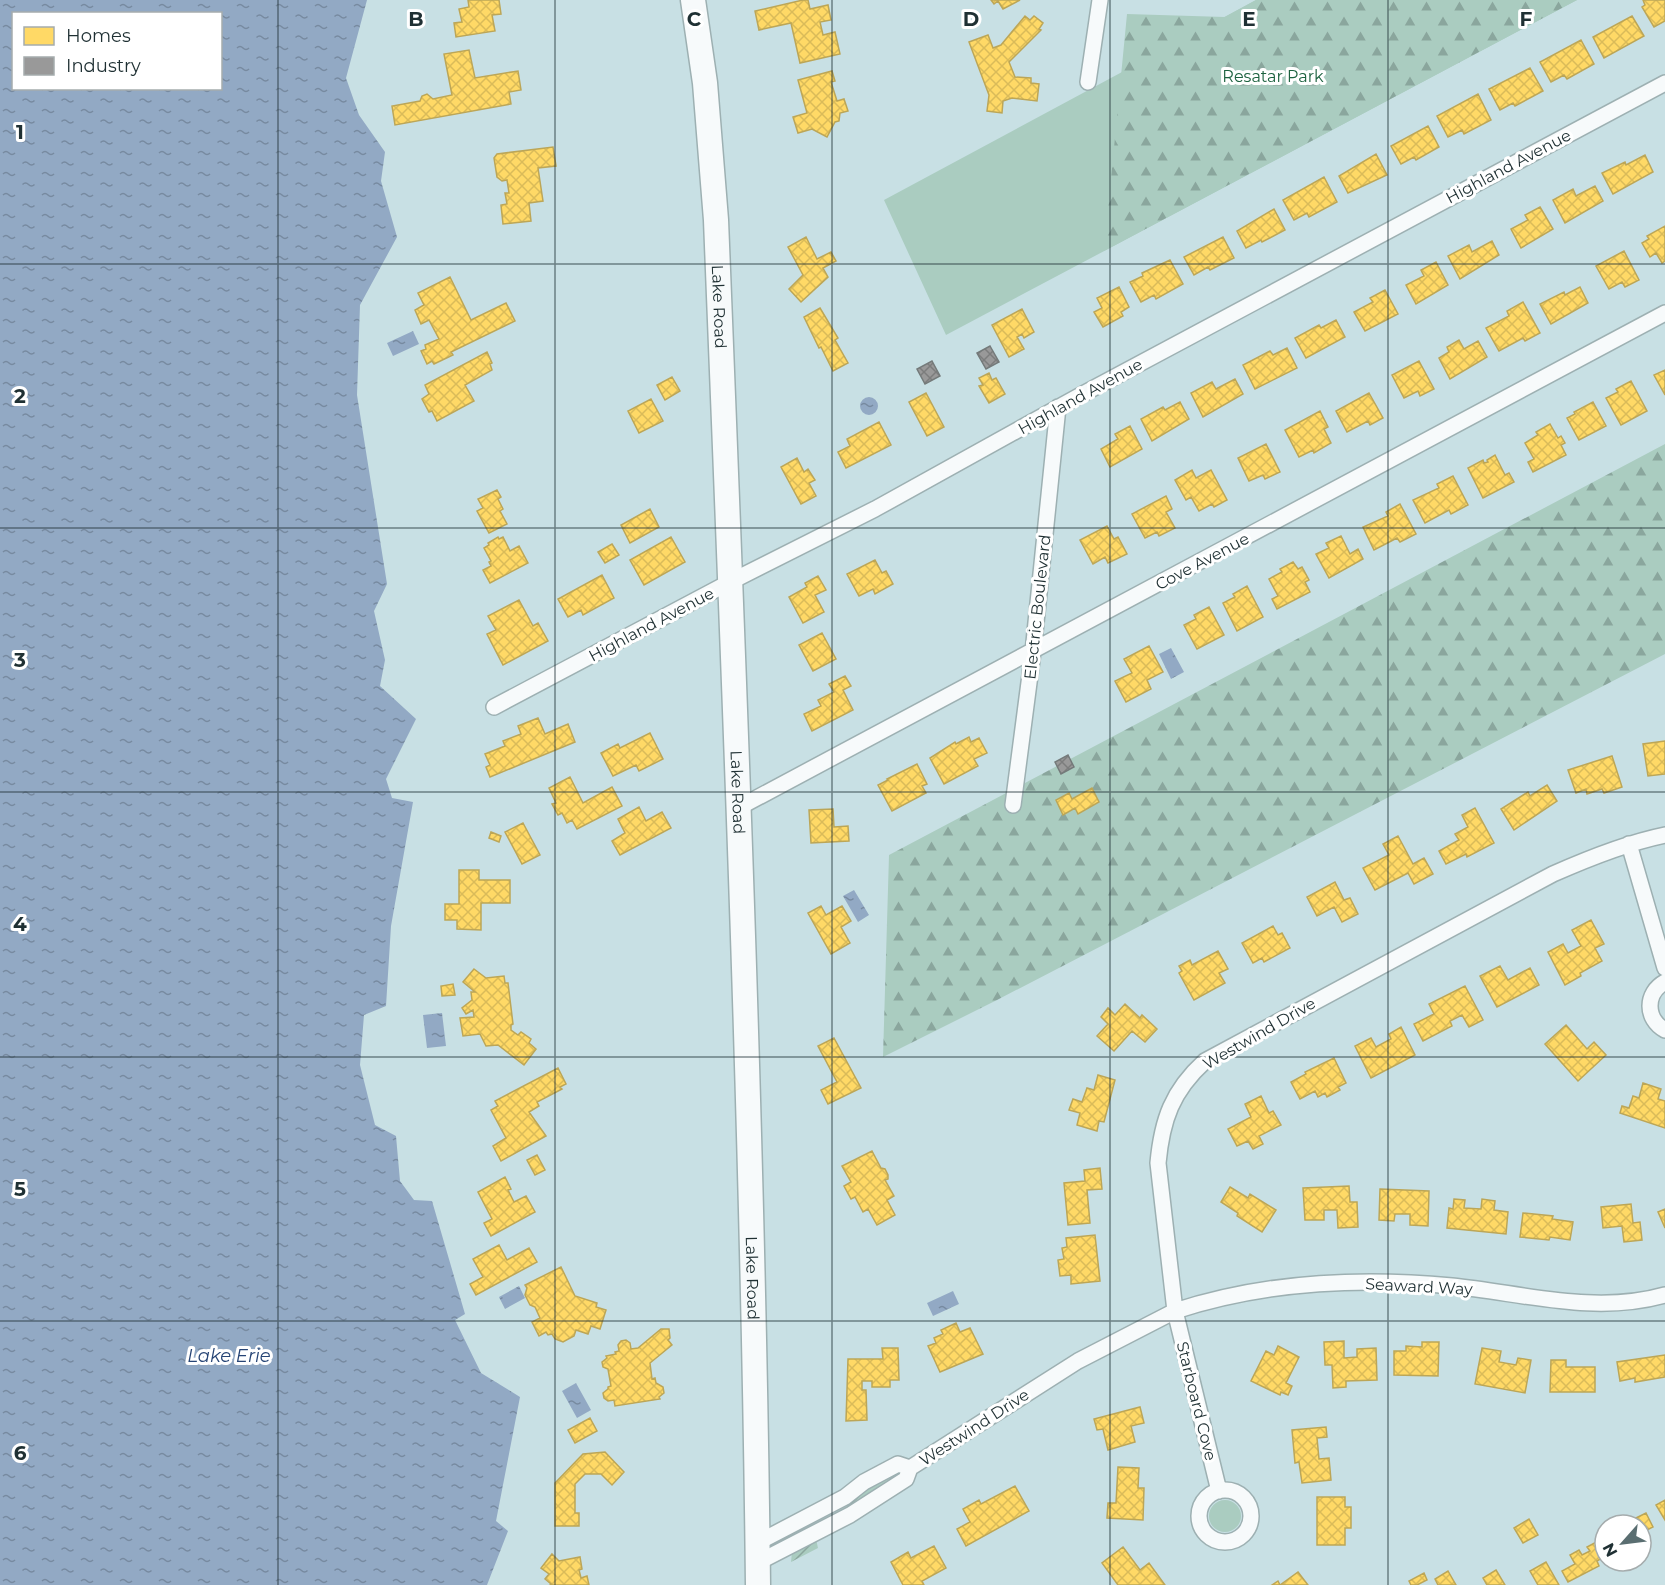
<svg xmlns="http://www.w3.org/2000/svg" width="1665" height="1585" font-family="Montserrat,sans-serif">
<style>
.green{fill:#aaccc0}
.forest{fill:url(#forest-firs)}
.garden{fill:url(#garden-furrows)}
.water{fill:url(#water-ripples);fill-rule:evenodd}
.homes{fill:url(#homes-cross-hatch);stroke:#bca657;stroke-width:1.5}
.industry{fill:url(#industry-cross-hatch);stroke:#747a7a;stroke-width:1.5}
.lines{fill:none;stroke-linecap:round;stroke-linejoin:round}
.minor-casing{stroke:#9db0b2;stroke-width:18}
.primary-casing{stroke:#9db0b2;stroke-width:27}
.minor{stroke:#f7fafb;stroke-width:15}
.primary{stroke:#f7fafb;stroke-width:24}
.grid{fill:none;stroke:#1f3033;stroke-width:1.5;stroke-opacity:0.55}
.labels{text-anchor:middle;stroke-width:6;stroke-linejoin:round;paint-order:stroke}
.park-label{font-size:16px;fill:#1c623f;stroke:#fff}
.street-label{font-size:16px;fill:#1f3033;stroke:#fff}
.water-label{font-size:18px;font-style:italic;fill:#264475;stroke:#fff}
.grid-label{font-size:20px;text-anchor:middle;font-weight:bold;fill:#1f3033;stroke:#fff;stroke-width:6;stroke-linejoin:round;paint-order:stroke}
</style>
<defs>
<pattern id="forest-firs" width="22" height="20" patternUnits="userSpaceOnUse" patternTransform="scale(1.5)"><rect width="22" height="20" fill="#aaccc0"/><path d="M5 1l3.5 6h-7zM16 11l3.5 6h-7z" fill="#8aa69d"/></pattern>
<pattern id="garden-furrows" width="10" height="10" patternUnits="userSpaceOnUse" patternTransform="scale(1.5)"><rect width="10" height="10" fill="#aaccc0"/><path d="M-1 1l2-2M0 10L10 0M9 11l2-2" fill="none" stroke="#8aa69d"/></pattern>
<pattern id="water-ripples" width="26" height="14" patternUnits="userSpaceOnUse" patternTransform="scale(1.5)"><rect width="26" height="14" fill="#92a9c4"/><path d="M2 4q2-2 4 0t4 0M15 11q2-2 4 0t4 0" fill="none" stroke="#778aa0"/></pattern>
<pattern id="homes-cross-hatch" width="8" height="8" patternUnits="userSpaceOnUse" patternTransform="scale(1.5)"><rect width="8" height="8" fill="#ffd966"/><path d="M0 0l8 8M0 8l8-8" fill="none" stroke="#dabb59"/></pattern>
<pattern id="industry-cross-hatch" width="8" height="8" patternUnits="userSpaceOnUse" patternTransform="scale(1.5)"><rect width="8" height="8" fill="#999"/><path d="M0 0l8 8M0 8l8-8" fill="none" stroke="#7c7d7d"/></pattern>
</defs>
<rect width="100%" height="100%" fill="#c8e0e4"/>
<path class="green" d="M1256,0H1577L946,335L884,200Z
M1209 1516a16 16 0 1 1 32 0a16 16 0 1 1-32 0Z"/>
<path class="forest" d="M1256,0H1577L1104,251L1127,14L1225,17Z
M1665,444V654L997,1000L883,1057L889,855Z"/>
<path class="garden" d="M900,1468L907,1469L853,1507L794,1536L795,1534L849,1505L864,1489Z
M816,1539L818,1548L791,1562L792,1552Z"/>
<path class="water" d="M0,0H367L346,78L359,115L385,152L381,181L397,237L360,305L357,395L387,584L374,611L385,660L380,686L416,719L386,779L392,798L413,802L391,926L386,1006L364,1015L360,1065L375,1125L396,1136L400,1181L414,1200L432,1201L465,1314L455,1320L481,1373L520,1397L496,1521L508,1531L487,1585H0ZM14,14H220V88H14Z
M413,331L419,344L393,356L387,343Z
M860 406a9 9 0 1 1 18 0a9 9 0 1 1-18 0Z
M1171,648L1184,672L1171,679L1159,654Z
M854,890L869,915L858,922L843,896Z
M442,1013L446,1046L427,1048L423,1015Z
M519,1286L525,1298L505,1309L499,1297Z
M953,1291L959,1304L933,1316L927,1303Z
M576,1383L591,1410L577,1418L562,1391Z"/>
<path class="homes" d="M468,0H499L501,14L492,15L495,31L456,37L454,23L462,22L459,9L469,7Z
M803,0H808L810,9L828,5L831,20L820,22L823,35L835,32L840,54L800,63L791,23L759,30L755,11Z
M991,0H1020L1003,9L998,1L994,4Z
M1643,0H1665V21L1654,27L1642,7L1645,5Z
M1025,16L1030,20L1034,16L1043,23L1039,29L1041,30L1009,62L1015,77L1031,78V83L1039,84L1037,101L1012,98L1003,101L1002,113L987,111L989,95L969,42L988,35L993,48L1001,45Z
M1632,16L1644,36L1604,58L1593,37Z
M1581,40L1594,64L1567,79L1564,75L1551,82L1540,62Z
M469,50L475,78L518,71L521,90L509,92L511,104L395,125L392,106L420,101L422,96L427,94L433,99L452,95L444,54Z
M1530,68L1543,91L1515,106L1513,103L1500,110L1489,89Z
M832,71L835,81L831,82L837,101L844,99L848,111L840,113L839,121L835,122L827,137L812,129L798,133L793,117L807,113L798,80Z
M1478,94L1491,120L1464,134L1462,130L1448,137L1437,116Z
M1428,126L1439,147L1416,160L1414,157L1401,164L1391,146Z
M553,147L556,166L538,168L543,201L529,203L531,221L503,224L501,205L507,204L505,193H509L507,180L502,181L497,177L494,158L497,154Z
M1376,154L1387,175L1348,193L1339,176Z
M1645,155L1653,172L1613,194L1602,173L1625,162L1626,165Z
M1324,177L1337,202L1309,217L1307,213L1294,220L1283,200Z
M1595,186L1603,201L1565,223L1553,200L1573,189L1576,196Z
M1540,207L1553,229L1521,248L1511,229L1528,220L1525,215Z
M1274,209L1285,230L1262,242L1261,240L1246,248L1237,231Z
M1665,226V261L1662,263L1656,253L1650,257L1642,243L1649,239L1647,236Z
M806,237L817,259L831,252L836,261L823,268L828,277L801,302L789,289L803,275L788,247Z
M1223,237L1234,258L1210,270L1208,267L1194,275L1184,257Z
M1492,241L1499,255L1460,279L1448,256L1469,245L1472,252Z
M1624,251L1639,280L1625,287L1622,282L1609,289L1596,266Z
M1170,260L1183,284L1156,299L1154,295L1141,302L1130,282L1143,276L1142,273Z
M1436,262L1448,285L1416,304L1406,285L1424,276L1421,270Z
M450,277L471,320L506,303L515,321L451,352L453,355L434,364L432,361L427,364L421,351L426,349L425,345L439,339L429,320L421,324L415,310L424,305L418,293Z
M1119,287L1129,307L1121,312L1123,316L1103,327L1094,312L1102,308L1097,298Z
M1580,287L1588,303L1551,324L1540,304L1564,292L1565,295Z
M1385,290L1398,314L1365,331L1354,312L1373,302L1370,298Z
M1523,302L1540,333L1525,341L1523,338L1499,351L1486,328L1509,316L1507,311Z
M820,308L838,338L835,340L848,363L833,371L821,347L819,348L804,317Z
M1022,309L1034,332L1024,338L1022,334L1017,337L1024,349L1009,357L992,325Z
M1336,320L1345,337L1306,358L1295,338L1319,325L1321,328Z
M1459,340L1464,349L1478,341L1487,357L1450,379L1439,358L1449,352L1447,347Z
M1287,348L1297,368L1255,389L1243,365L1270,351L1273,355Z
M487,352L492,363L490,364L492,370L465,385L474,401L437,421L432,411L429,412L422,399L429,394L425,385Z
M1419,361L1434,389L1420,396L1418,391L1404,398L1392,375Z
M1665,370V395L1654,375Z
M989,373L992,380L996,378L1005,394L989,403L979,386L983,385L979,378Z
M672,377L680,391L665,400L657,385Z
M1235,379L1243,394L1203,417L1191,393L1212,382L1216,389Z
M1631,381L1647,411L1621,425L1606,398L1618,392L1616,389Z
M926,393L944,427L927,436L909,402Z
M1369,393L1383,418L1370,425L1368,421L1347,432L1336,411Z
M651,399L663,421L639,433L628,411Z
M1180,402L1189,419L1152,441L1141,419L1163,407L1165,410Z
M1593,402L1606,426L1579,440L1567,418L1575,414L1574,412Z
M1320,411L1328,427L1324,429L1331,443L1314,453L1313,450L1299,457L1285,430Z
M879,422L891,445L846,468L838,452L850,446L847,439Z
M1550,424L1558,438L1561,436L1565,443L1561,445L1566,455L1533,472L1528,462L1534,459L1525,443L1538,435L1536,432Z
M1130,426L1142,449L1110,467L1101,449L1118,439L1115,434Z
M1266,444L1280,472L1265,479L1263,475L1249,481L1238,458Z
M1495,455L1505,475L1509,473L1514,482L1483,498L1468,468L1483,460L1484,463L1488,462L1487,460Z
M797,458L804,472L808,469L815,480L809,483L816,496L801,504L781,467Z
M1192,470L1196,478L1211,470L1227,500L1214,507L1212,504L1199,511L1191,497L1186,500L1175,480Z
M1453,476L1468,505L1451,514L1449,510L1425,523L1413,500L1439,488L1437,484Z
M497,490L501,497L498,499L503,509L500,511L507,524L489,533L477,511L483,508L478,499Z
M1166,496L1172,509L1166,512L1175,528L1159,536L1157,532L1145,538L1132,514Z
M1400,504L1416,534L1400,542L1397,538L1374,550L1363,527L1388,516L1386,512Z
M650,509L659,527L630,543L621,525Z
M1107,526L1114,539L1118,537L1127,554L1108,563L1105,557L1093,564L1080,540Z
M1341,536L1350,554L1358,549L1363,559L1329,578L1316,554L1329,548L1326,543Z
M498,537L499,539L503,537L510,551L519,546L528,563L490,583L483,570L491,566L489,562L491,561L484,548L489,545L488,543Z
M671,537L685,562L644,585L630,560Z
M612,544L619,555L605,563L598,552Z
M875,560L882,573L886,571L893,584L875,594L873,589L859,596L847,574Z
M1293,562L1298,569L1302,567L1309,580L1305,582L1310,592L1277,609L1272,599L1278,596L1269,579L1282,572L1280,569Z
M602,575L614,598L583,615L581,610L568,617L558,599Z
M818,576L826,590L815,595L824,612L803,623L789,597L807,587L805,583Z
M1247,586L1263,617L1237,631L1223,603L1235,597L1233,594Z
M519,600L533,626L538,623L548,641L503,665L487,634L496,630L488,616Z
M1209,607L1224,635L1197,649L1184,625L1196,619L1194,615Z
M822,633L836,659L813,671L799,645Z
M1149,646L1163,672L1147,680L1151,689L1126,702L1115,681L1132,673L1124,659Z
M845,676L851,686L843,690L853,710L812,731L804,714L821,706L818,700L834,692L829,684Z
M538,718L545,734L568,724L575,742L490,777L486,767L490,765L485,754L505,746L503,741L521,734L518,726Z
M650,733L663,759L639,771L636,765L613,776L601,753L618,744L620,748Z
M969,737L971,742L979,738L987,753L974,759L978,766L944,784L930,758L955,742L956,744Z
M1665,741V774L1648,776L1643,744Z
M1612,756L1622,787L1604,793L1602,789L1587,794L1586,789L1576,793L1568,770Z
M917,764L927,784L922,786L926,793L892,811L878,785L888,780L887,779Z
M570,777L583,803L612,787L622,806L577,829L572,820L567,823L562,813L558,815L552,804L556,803L549,788Z
M1547,785L1557,801L1514,830L1501,809L1528,792L1530,796Z
M1092,788L1099,802L1078,814L1075,808L1063,815L1056,800L1069,793L1072,799Z
M639,807L646,821L662,812L671,828L620,855L612,841L625,833L618,819Z
M1475,808L1494,843L1467,857L1466,854L1446,864L1439,851L1459,840L1455,834L1468,827L1462,815Z
M833,809L834,827L848,826L849,841L811,843L809,810Z
M523,823L540,855L522,864L505,832Z
M491,832L501,836L499,842L489,838Z
M1398,836L1413,864L1424,858L1433,874L1414,884L1408,873L1375,890L1363,868L1389,855L1383,844Z
M459,870H479V880H510V903H481V930L457,929V920H445V904H459Z
M1335,882L1344,900L1350,898L1358,914L1342,922L1334,907L1317,916L1307,897Z
M821,906L826,915L842,906L851,921L841,927L850,943L831,954L808,913Z
M1591,920L1604,944L1595,948L1602,961L1580,973L1581,976L1565,985L1548,952L1563,944L1568,953L1581,946L1572,930Z
M1273,926L1278,935L1282,933L1290,948L1264,962L1262,958L1253,963L1242,943Z
M1218,951L1228,969L1219,973L1225,983L1194,1000L1179,973L1182,971L1179,966L1190,960L1192,965Z
M1500,966L1508,980L1530,968L1539,985L1497,1007L1480,976Z
M474,969L486,978L504,976L505,983H508L513,1024L511,1025V1030L518,1035L521,1032L531,1039L529,1043L536,1049L524,1065L498,1045L486,1046L480,1034L463,1036L460,1018L474,1017L473,1010L466,1014L462,1008L472,1000L471,992H475L463,982Z
M453,984L455,995L442,996L441,986Z
M1465,986L1483,1020L1469,1027L1462,1015L1450,1021L1452,1026L1423,1041L1414,1024L1434,1014L1429,1004Z
M1125,1004L1140,1018L1142,1015L1157,1029L1145,1042L1132,1031L1114,1051L1097,1036L1108,1024L1101,1017L1108,1008L1115,1015Z
M1566,1025L1587,1049L1594,1042L1606,1055L1578,1081L1545,1044Z
M1401,1027L1415,1055L1371,1078L1355,1046L1371,1038L1376,1047L1391,1039L1389,1034Z
M834,1038L861,1088L828,1104L821,1090L837,1082L818,1046Z
M1334,1058L1346,1083L1338,1087L1340,1090L1327,1097L1325,1093L1318,1097L1315,1091L1300,1099L1291,1082L1306,1074L1305,1072Z
M558,1068L566,1084L560,1087L562,1089L537,1102L539,1106L529,1112L546,1136L501,1161L493,1146L506,1138L491,1110L498,1106L495,1101Z
M1098,1075L1115,1080L1104,1122L1099,1121L1097,1131L1077,1125L1080,1113L1069,1110L1073,1099L1082,1102L1087,1088L1094,1090Z
M1643,1083L1661,1089L1658,1099L1665,1101V1128L1620,1113L1622,1106L1629,1108L1633,1096L1639,1098Z
M1261,1096L1269,1113L1273,1111L1281,1125L1259,1136L1263,1144L1253,1149L1248,1141L1237,1146L1228,1129L1251,1117L1245,1104Z
M872,1151L881,1168L885,1169L888,1175V1179L885,1180L894,1196L887,1200L895,1215L877,1225L868,1209L863,1212L855,1197L851,1199L844,1186L851,1182L842,1166Z
M537,1155L545,1170L535,1175L527,1160Z
M1100,1168L1102,1189L1087,1190L1090,1223L1068,1225L1064,1183L1085,1181L1084,1170Z
M505,1177L511,1189L508,1190L514,1202L526,1196L535,1212L491,1236L484,1223L492,1219L478,1192Z
M1349,1186L1350,1202H1357L1358,1227L1338,1228L1337,1210H1324V1220H1305L1303,1188Z
M1230,1187L1248,1198L1250,1194L1276,1210L1262,1232L1237,1216L1238,1213L1221,1202Z
M1380,1189L1429,1191L1428,1226L1410,1225V1214H1395L1394,1221L1379,1220Z
M1454,1199L1465,1200L1464,1208L1481,1209L1482,1199L1495,1201L1494,1210L1508,1212L1506,1234L1447,1228L1449,1208L1453,1209Z
M1631,1204L1633,1223L1640,1222L1642,1240L1624,1242L1622,1226L1603,1228L1601,1207Z
M1665,1209V1228L1658,1212Z
M1523,1213L1553,1216L1552,1219L1573,1222L1570,1240L1550,1237L1549,1240L1520,1237Z
M1095,1235L1100,1281L1071,1284V1275L1060,1276L1058,1260L1064,1259L1062,1248L1067,1247L1066,1238Z
M499,1245L507,1260L529,1248L537,1262L476,1295L470,1284L483,1277L473,1259Z
M561,1267L575,1296L597,1303L596,1307L606,1310L600,1329L591,1326L588,1334L576,1330L574,1336L563,1342L555,1339L552,1334L548,1335L546,1332L539,1336L532,1322L540,1318L535,1307L530,1305L525,1295L527,1288L525,1285Z
M956,1323L960,1332L970,1328L983,1354L940,1372L928,1346L936,1343L934,1338L943,1334L941,1330Z
M661,1329H669L670,1338L668,1340L672,1345L650,1363L652,1379L655,1378L656,1383L663,1387L664,1393L659,1397L660,1399L615,1406L614,1400L608,1401L604,1398L603,1393L608,1389V1387L611,1386L608,1369L603,1367L602,1362L607,1358L606,1356L616,1354L615,1352L619,1351L618,1345L621,1341L626,1340L630,1343L631,1349L638,1348Z
M1344,1341V1358L1357,1357V1349L1376,1348L1377,1380L1346,1381V1387L1333,1388L1332,1365H1325L1324,1342Z
M1422,1342H1439L1438,1376L1394,1375V1351H1406V1346L1422,1347Z
M1278,1346L1299,1357L1286,1383L1292,1386L1288,1395L1281,1392L1280,1395L1251,1381L1266,1351L1274,1355Z
M882,1348H898L899,1380H890V1387H872V1381H862V1390H866L867,1420L846,1421L848,1359H883Z
M1482,1348L1501,1351L1499,1362L1516,1365L1518,1358L1531,1360L1525,1393L1475,1384Z
M1665,1355V1377L1635,1382V1378L1620,1381L1617,1362Z
M1551,1360H1566V1367H1595V1392H1550Z
M1140,1407L1144,1423L1131,1426L1135,1442L1108,1450L1103,1429L1097,1430L1094,1419Z
M590,1418L597,1431L575,1443L568,1430Z
M1326,1427L1327,1437L1317,1438L1319,1459L1329,1458L1331,1480L1302,1483L1299,1462L1295,1463L1292,1430Z
M605,1452L624,1472L612,1485L601,1474H585L575,1484V1513H579V1526H555V1483L583,1454Z
M1118,1467L1139,1468L1138,1488H1144L1143,1520L1107,1518L1108,1503H1116Z
M1015,1486L1029,1511L966,1546L957,1529L970,1522L963,1509L979,1500L981,1504Z
M1317,1497H1345V1507H1351V1528H1345V1545H1317Z
M1665,1500V1520L1656,1505Z
M1646,1513L1653,1527L1641,1533V1525H1631L1633,1524L1632,1520Z
M1529,1519L1538,1535L1523,1543L1514,1528Z
M1602,1539L1605,1544V1556L1597,1561L1599,1566L1568,1582L1562,1571L1575,1564L1570,1555L1579,1550L1582,1555L1590,1551L1587,1547Z
M934,1546L946,1568L922,1581L924,1585H903L891,1562L908,1552L911,1558Z
M1123,1547L1140,1570L1149,1563L1165,1585H1118L1102,1563Z
M552,1554L559,1561L580,1557L582,1569L579,1570L581,1578L587,1576L589,1585H550L551,1584L545,1579L549,1574L541,1568Z
M1546,1562L1559,1585H1538L1530,1571Z
M1496,1570L1505,1585H1487L1483,1578Z
M1448,1571L1456,1585H1438L1435,1579Z
M1298,1572L1308,1585H1272L1278,1581L1280,1585Z
M1424,1573L1427,1580L1417,1585H1411L1409,1581Z"/>
<path class="industry" d="M990,346L999,362L986,369L977,353Z
M932,361L940,376L925,384L917,369Z
M1068,755L1074,767L1061,774L1055,762Z"/>
<g class="lines">
<defs>
<path id="minor" d="M1088,82L1100,0
M494,707L730,582L875,509L1079,396L1665,83
M1013,805L1033,652L1058,407
M738,808L1665,313
M1629,844L1665,968
M1665,982C1645,993 1645,1019 1665,1030
M1199 1516a26 26 0 1 1 52 0a26 26 0 1 1-52 0Z
M1219,1491L1175,1311C1264,1282 1359,1277 1452,1286C1522,1293 1595,1315 1665,1295
M757,1543L845,1497L864,1482L898,1464L910,1468
M757,1563L850,1515L906,1479L910,1468L1078,1361L1175,1311L1158,1163C1162,1120 1172,1091 1205,1061L1553,874C1589,858 1626,843 1665,835"/>
<g id="primary">
<path id="s1" d="M693,0L705,83L716,220C734,675 753,1130 758,1585"/>
</g>
</defs>
<use href="#minor" class="minor-casing"/>
<use href="#primary" class="primary-casing"/>
<use href="#minor" class="minor"/>
<use href="#primary" class="primary"/>
</g>
<path class="grid" d="M278,0V1585M555,0V1585M832,0V1585M1110,0V1585M1388,0V1585M0,264H1665M0,528H1665M0,792H1665M0,1057H1665M0,1321H1665"/>
<g class="labels">
<g class="park-label">
<text x="1273" y="82">Resatar Park</text>
</g>
<g class="street-label">
<text transform="translate(1508 166) rotate(-28)" y="6">Highland Avenue</text>
<text dy="6" stroke="none"><textPath href="#s1" startOffset="308">Lake Road</textPath></text>
<text transform="translate(1080 396) rotate(-29)" y="6">Highland Avenue</text>
<text transform="translate(1202 561) rotate(-28)" y="6">Cove Avenue</text>
<text transform="translate(1037 607) rotate(-84)" y="6">Electric Boulevard</text>
<text transform="translate(651 624) rotate(-28)" y="6">Highland Avenue</text>
<text dy="6" stroke="none"><textPath href="#s1" startOffset="794">Lake Road</textPath></text>
<text transform="translate(1259 1033) rotate(-30)" y="6">Westwind Drive</text>
<text dy="6" stroke="none"><textPath href="#s1" startOffset="1280">Lake Road</textPath></text>
<text transform="translate(1419 1286) rotate(3)" y="6">Seaward Way</text>
<text transform="translate(1197 1401) rotate(76)" y="6">Starboard Cove</text>
<text transform="translate(974 1427) rotate(-33)" y="6">Westwind Drive</text>
</g>
<g class="water-label">
<text x="229" y="1362">Lake Erie</text>
</g>
</g>
<g class="grid-label">
<text x="416" y="26">B</text>
<text x="694" y="26">C</text>
<text x="971" y="26">D</text>
<text x="1249" y="26">E</text>
<text x="1526" y="26">F</text>
<text x="20" y="139">1</text>
<text x="20" y="403">2</text>
<text x="20" y="667">3</text>
<text x="20" y="931">4</text>
<text x="20" y="1196">5</text>
<text x="20" y="1460">6</text>
</g>
<rect x="12" y="12" width="210" height="78" fill="#ffffff" stroke="#a5acad" stroke-width="1.5"/>
<rect x="24" y="27" width="30" height="18" fill="#ffd966" stroke="#a5acad" stroke-width="1.5"/>
<text x="66" y="42" font-size="18" fill="#1f3033">Homes</text>
<rect x="24" y="57" width="30" height="18" fill="#999999" stroke="#a5acad" stroke-width="1.5"/>
<text x="66" y="72" font-size="18" fill="#1f3033">Industry</text>
<g transform="translate(1623 1543) rotate(242)"><circle r="28" fill="#ffffff" stroke="#a5acad" stroke-width="1.5"/>
<path d="M0-4.5L10 22L0 15L-10 22Z" fill="#5a6e71"/>
<text y="-9" font-size="16" font-weight="bold" text-anchor="middle" fill="#1f3033">N</text>
</g>
</svg>
